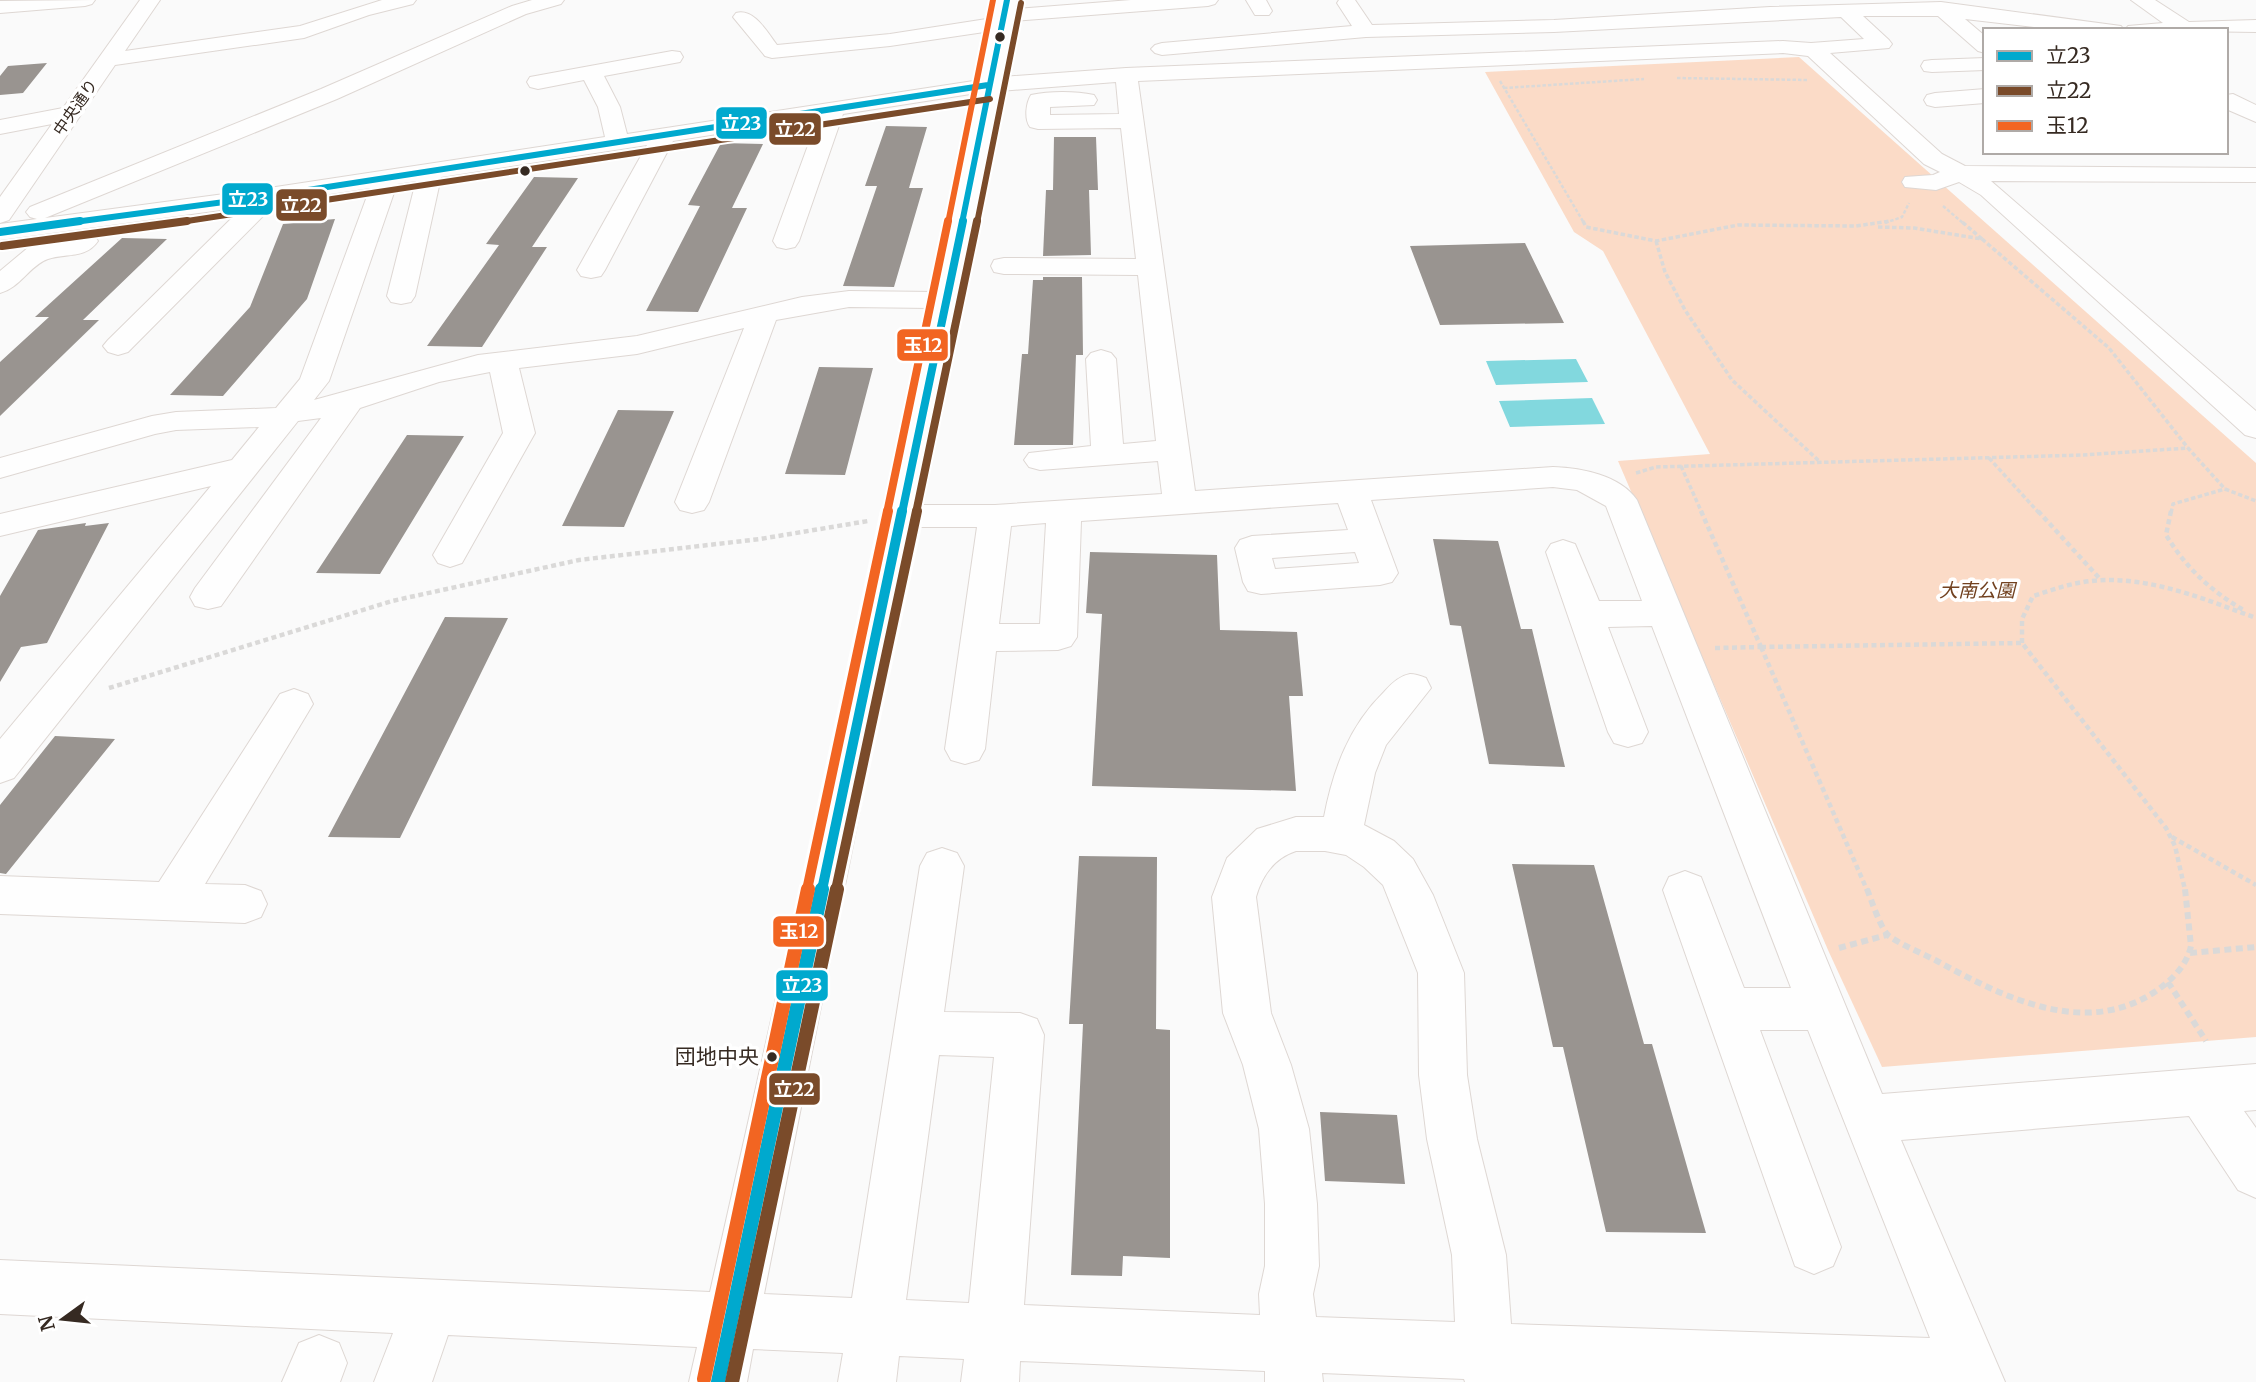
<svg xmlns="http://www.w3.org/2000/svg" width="2256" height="1382" font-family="Merriweather,'Noto Sans JP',serif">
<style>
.green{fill:#fbdbc7}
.water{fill:#82d8de}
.building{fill:#999490}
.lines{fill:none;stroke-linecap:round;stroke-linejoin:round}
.minor-casing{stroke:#ded7d3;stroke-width:2}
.path-far3{stroke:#dad9d8;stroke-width:2.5;stroke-dasharray:3.5 2;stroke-linecap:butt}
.path-far2{stroke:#dad9d8;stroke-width:3.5;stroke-dasharray:4.5 2.5;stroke-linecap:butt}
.path-far1{stroke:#dad9d8;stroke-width:4.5;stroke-dasharray:5 3.5;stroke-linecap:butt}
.path{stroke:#dad9d8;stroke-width:6;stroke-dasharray:7 4.5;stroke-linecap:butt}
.minor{fill:#fefefe;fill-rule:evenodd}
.bus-1-far3-casing{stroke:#fff;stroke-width:10}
.bus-1-far2-casing{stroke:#fff;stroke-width:12}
.bus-1-far1-casing{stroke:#fff;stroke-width:16}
.bus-1-casing{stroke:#fff;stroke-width:19}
.bus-2-far3-casing{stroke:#fff;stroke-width:10}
.bus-2-far2-casing{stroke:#fff;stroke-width:12}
.bus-2-far1-casing{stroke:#fff;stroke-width:16}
.bus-2-casing{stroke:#fff;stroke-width:19}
.bus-3-far3-casing{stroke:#fff;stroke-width:10}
.bus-3-far2-casing{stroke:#fff;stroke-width:12}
.bus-3-far1-casing{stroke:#fff;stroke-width:16}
.bus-3-casing{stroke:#fff;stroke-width:19}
.bus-1-far3{stroke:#00a9ce;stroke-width:6}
.bus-1-far2{stroke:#00a9ce;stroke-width:8}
.bus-1-far1{stroke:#00a9ce;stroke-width:10}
.bus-1{stroke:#00a9ce;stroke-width:14}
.bus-2-far3{stroke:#7a4b2a;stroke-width:6}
.bus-2-far2{stroke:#7a4b2a;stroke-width:8}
.bus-2-far1{stroke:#7a4b2a;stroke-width:10}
.bus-2{stroke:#7a4b2a;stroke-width:14}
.bus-3-far3{stroke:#f26522;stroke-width:6}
.bus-3-far2{stroke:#f26522;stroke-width:8}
.bus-3-far1{stroke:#f26522;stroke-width:10}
.bus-3{stroke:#f26522;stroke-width:14}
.bus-dot{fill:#362a22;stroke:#fff;stroke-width:2.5}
.labels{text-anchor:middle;stroke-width:7;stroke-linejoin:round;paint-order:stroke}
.far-street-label{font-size:16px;fill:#362a22;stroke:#fff}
.park-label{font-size:19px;font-style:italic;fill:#72411f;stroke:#fff}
.near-bus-label{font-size:21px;fill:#362a22;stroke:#fff;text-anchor:end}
.line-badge{stroke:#fff;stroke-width:2.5}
.badge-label{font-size:19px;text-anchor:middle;font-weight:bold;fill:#fff}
</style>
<rect width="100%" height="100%" fill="#fafafa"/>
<path class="green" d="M1799,57L2256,463V1037L1882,1067L1828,950L1618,461L1710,454L1603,251L1574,232L1485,72Z"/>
<path class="water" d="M1576,359L1588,382L1496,385L1486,361Z
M1592,398L1605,424L1510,427L1499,401Z"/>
<path class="building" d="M47,63L23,93L0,95V76L8,66Z
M886,126L927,127L909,188H923L894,287L843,286L877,186H865Z
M1054,137H1096L1098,190H1089L1091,255L1043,256L1046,190H1053Z
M721,143L763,144L732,208H747L698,312L646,311L700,206L688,205Z
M534,177L578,178L532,247H547L482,347L427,346L499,245L486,244Z
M335,219L307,299L223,396L170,395L250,307L283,224Z
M122,238L167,239L83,320H99L0,416V362L49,317H35Z
M1525,243L1564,323L1440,325L1410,246Z
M1043,277H1082L1083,355H1076L1073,445H1014L1022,354H1028L1033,280H1043Z
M819,367L873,368L845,475L785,474Z
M618,410L674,411L624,527L562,526Z
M407,435L464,436L380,574L316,573Z
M86,523L85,526L109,523L47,643L21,647L0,682V596L38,530Z
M1433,539L1498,541L1521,629H1532L1565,767L1489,764L1461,626L1450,625Z
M1090,552L1217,555L1220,630L1297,632L1303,696H1289L1296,791L1092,786L1102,614L1086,613Z
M445,617L508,618L400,838L328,837Z
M55,736L115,739L6,874L0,873V805Z
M1079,856L1157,857L1156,1029L1170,1030V1258L1123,1256L1122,1276L1071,1275L1083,1024H1069Z
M1512,864L1594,865L1644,1044H1652L1706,1233L1606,1232L1563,1047H1553Z
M1320,1112L1397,1115L1405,1184L1325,1181Z"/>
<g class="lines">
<defs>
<path id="minor" d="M95,0L92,4L85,6L0,13V1Z
M140,0H160L125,51L300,26L382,0H416L413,4L369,15L304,38L115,65L9,220L0,223V197L52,124L0,134V120L63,108Z
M532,0H564L561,4L526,14L337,99L45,218L269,188L605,137L598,107L584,80L538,89L530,87L527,82L530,77L672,51L680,52L683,57L680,62L604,76L620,107L627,134L980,80L991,31L890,46L772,58L765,56L733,17L736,13C754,8 767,32 777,45L890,34L993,18L997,0H1017L1015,9L1131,0H1218L1215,4L1208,6L1013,21L1002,77L1126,68L1783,41L1811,43L1864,39L1841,17L1554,32L1366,37L1162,55L1155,53L1151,49L1155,45L1162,43L1352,26L1337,3L1339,0H1355L1372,25L1554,20L1770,7L1941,2L2121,26L2124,30H2059L1965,19L1985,36V53L1978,51L1938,16H1863L1889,40L1892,44L1889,48L1830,53L1942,154L1965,166L2256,168V182L1991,181L2256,411V438L2245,435L1981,195L1959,182L1936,190L1905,187L1902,182L1905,177L1933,175L1940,172L1924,164L1808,56L1783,53L1138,81L1195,491L1553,467C1581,468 1620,475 1637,500L1882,1094L2256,1064V1110L2244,1111L2256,1128V1198L2238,1190L2189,1116L1901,1140L2005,1382H1465L1464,1379L1322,1373L1323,1382H1265V1371L1020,1361L1019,1382H961L964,1359L899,1356L896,1382H838L843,1353L753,1349L747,1382H689L697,1347L448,1335L432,1382H374L393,1333L0,1314V1260L710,1292L931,308L849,307L776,320L709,502L704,510L692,513L680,510L675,502L744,328L637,354L519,368L535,433L462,563L450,567L438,563L433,555L503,433L490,372L439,382L360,408L221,606L208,609L195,606L190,597L195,588L321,418L298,421L14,778L0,783V739L211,486L0,536V514L232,460L259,427L176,430L155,434L0,478V458L152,416L176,412L276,408L300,379L370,188L277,202L128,352L118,355L108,352L103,346L108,340L243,207L0,240V224L37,219L30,217L26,212L30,207L321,89L512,6ZM1116,82L1119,114L1050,115V107L1094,105L1097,100L1094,95C1076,91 1049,91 1031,95C1026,103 1024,119 1030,127L1038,129L1121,128L1136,259L1004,258L994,260L991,266L994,272L1004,274L1138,275L1156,441L1123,444L1116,359L1111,353L1101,350L1091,353L1086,359L1091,446L1029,453L1024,460L1029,467L1040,470L1158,461L1162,494L995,505H920L1000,91ZM977,93L935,292L849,291L802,297L637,336L478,355L314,400L329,381L397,184L416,181L387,296L391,302L401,304L411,302L415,296L441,177L647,145L577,270L581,276L591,278L601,276L605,270L673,141L818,118L773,241L777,247L786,249L795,247L799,241L843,114ZM1553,487L1577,490L1606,506L1642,601H1599L1575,544L1563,540L1551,544L1546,552L1608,732L1614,743L1628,747L1642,743L1648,732L1608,627L1652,626L1791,988H1744L1701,877L1685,871L1669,877L1663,890L1795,1266L1814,1274L1833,1266L1841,1247L1760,1030H1808L1930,1338L1511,1324L1506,1255L1477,1139L1467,1075L1464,973L1433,895L1413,859L1394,841L1364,825L1375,773L1386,745L1431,688L1426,678C1421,676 1415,674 1410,674C1399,676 1391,684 1384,692C1349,726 1333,770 1324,817H1296L1257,829L1227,858L1212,897L1223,1013L1243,1065L1259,1129L1265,1204V1266L1259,1294L1260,1315L1024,1305L1044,1035L1037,1019L1020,1013L944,1012L964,866L957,853L942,848L927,853L920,866L852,1298L764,1294L916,527H977L945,749L951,760L965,764L979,760L985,749L996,651L1058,650L1071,646L1077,637L1081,521L1338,503L1348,530L1252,536L1240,540L1235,548L1243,582L1248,591L1261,594L1380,585L1392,582L1398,573L1371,500ZM1046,523L1040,624H999L1011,526ZM1355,552L1359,563L1275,569L1272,558ZM1296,851H1325L1346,855L1364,867L1383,885L1418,973L1419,1075L1427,1139L1452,1255L1455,1322L1316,1317L1313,1294L1319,1266L1317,1204L1309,1129L1291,1065L1271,1013L1256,897C1262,876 1274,858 1296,851ZM939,1055L994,1057L969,1303L906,1300Z
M1246,0H1266L1272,11L1269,15H1255Z
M2131,0H2155L2189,22L2256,20V32L2125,30L2128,26L2163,23Z
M1985,58V70L1932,72L1924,71L1921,66L1924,61L1932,60Z
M1985,89V103L1935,107L1927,105L1924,100L1927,95L1935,93Z
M2233,94L2256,105V122L2226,109V95Z
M85,233L94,235L98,241C86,259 66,253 48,259C30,265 20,288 0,293V271L30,246L66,241Z
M294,689L308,694L313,704L205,884L245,885L261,891L267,904L261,917L245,923L0,914V876L159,882L280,694Z
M319,1335L339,1343L347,1363L340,1382H282L299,1343Z"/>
</defs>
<use href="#minor" class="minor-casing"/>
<path class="path-far3" d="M1677,78L1808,80
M1500,81L1584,223
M1504,88L1644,79
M1943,206L1963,223
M1885,223L1902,217L1909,203"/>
<path class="path-far2" d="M1583,221L1586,227L1656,241L1738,225L1856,226L1890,221
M1878,227L1914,228L1982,239L1961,221
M1982,239L2109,348L2188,448L2225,489L2256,501
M1656,241L1665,272L1685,310L1732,380L1819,461
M1989,458L2039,513
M1681,466L1702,513
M1636,473L1656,467L2083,455L2188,448
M2171,513L2173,504L2225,489"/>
<path class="path-far1" d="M1701,511L1761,647
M2038,511L2101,580
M2171,511L2166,535C2187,569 2211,591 2245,611
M2022,643V619L2033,596C2052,590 2071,583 2091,581C2148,575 2204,599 2256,618
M1761,647L1867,890
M1761,647L2022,643L2166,828L2175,846L2185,890
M1715,648L1761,647
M109,688L392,601L579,560L760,539L868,521
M2172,837L2256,885"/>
<path class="path" d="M1867,889C1871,899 1881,930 1889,936C1903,946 1922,953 1937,961C2003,997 2085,1039 2156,991C2172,980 2187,965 2191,946L2185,889
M1839,948L1887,935
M2190,953L2256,947
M2168,982L2206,1041"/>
<use href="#minor" class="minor"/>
<defs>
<path id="bus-1-far3" d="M67,223L269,196L988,85
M962,223L1007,0"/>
<path id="bus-1-far2" d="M0,232L80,221
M902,513L963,221"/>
<path id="bus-1-far1" d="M822,890L902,511"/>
<path id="bus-1" d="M718,1382L822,889"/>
<path id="bus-2-far3" d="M174,223L990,99
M977,223L1021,3"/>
<path id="bus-2-far2" d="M2,246L187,221
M916,513L977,221"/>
<path id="bus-2-far1" d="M836,890L917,511"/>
<path id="bus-2" d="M732,1382L837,889"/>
<path id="bus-3-far3" d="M948,223L993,0"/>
<path id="bus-3-far2" d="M887,513L948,221"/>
<path id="bus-3-far1" d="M807,890L888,511"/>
<path id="bus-3" d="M704,1379L808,889"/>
</defs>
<use href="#bus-1-far3" class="bus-1-far3-casing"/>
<use href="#bus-1-far2" class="bus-1-far2-casing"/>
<use href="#bus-1-far1" class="bus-1-far1-casing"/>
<use href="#bus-1" class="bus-1-casing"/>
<use href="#bus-2-far3" class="bus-2-far3-casing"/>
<use href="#bus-2-far2" class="bus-2-far2-casing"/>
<use href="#bus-2-far1" class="bus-2-far1-casing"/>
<use href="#bus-2" class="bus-2-casing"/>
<use href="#bus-3-far3" class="bus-3-far3-casing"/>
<use href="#bus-3-far2" class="bus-3-far2-casing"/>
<use href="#bus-3-far1" class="bus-3-far1-casing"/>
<use href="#bus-3" class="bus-3-casing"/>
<use href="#bus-1-far3" class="bus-1-far3"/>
<use href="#bus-1-far2" class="bus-1-far2"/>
<use href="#bus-1-far1" class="bus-1-far1"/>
<use href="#bus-1" class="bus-1"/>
<use href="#bus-2-far3" class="bus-2-far3"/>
<use href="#bus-2-far2" class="bus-2-far2"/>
<use href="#bus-2-far1" class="bus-2-far1"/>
<use href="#bus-2" class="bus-2"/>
<use href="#bus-3-far3" class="bus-3-far3"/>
<use href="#bus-3-far2" class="bus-3-far2"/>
<use href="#bus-3-far1" class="bus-3-far1"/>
<use href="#bus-3" class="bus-3"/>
</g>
<g class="bus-dot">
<circle cx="1000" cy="37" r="6"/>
<circle cx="525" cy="171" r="6"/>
<circle cx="772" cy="1057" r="6"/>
</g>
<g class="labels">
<g class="far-street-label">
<text transform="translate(75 107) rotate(-55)" y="6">中央通り</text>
</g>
<g class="park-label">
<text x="1977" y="597">大南公園</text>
</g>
<g class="near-bus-label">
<text x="759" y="1064">団地中央</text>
</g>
</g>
<g class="line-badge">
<rect x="715" y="106" width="53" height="34" rx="7" fill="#00a9ce"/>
<rect x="768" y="112" width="54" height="34" rx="7" fill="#7a4b2a"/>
<rect x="221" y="182" width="53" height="34" rx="7" fill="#00a9ce"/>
<rect x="275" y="188" width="53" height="34" rx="7" fill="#7a4b2a"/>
<rect x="896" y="328" width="53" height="34" rx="7" fill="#f26522"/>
<rect x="772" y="915" width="53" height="33" rx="7" fill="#f26522"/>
<rect x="775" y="969" width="54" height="33" rx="7" fill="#00a9ce"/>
<rect x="768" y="1072" width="53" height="34" rx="7" fill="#7a4b2a"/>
</g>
<g class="badge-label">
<text x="741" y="130">立23</text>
<text x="795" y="136">立22</text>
<text x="248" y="206">立23</text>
<text x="301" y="212">立22</text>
<text x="923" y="352">玉12</text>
<text x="799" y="938">玉12</text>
<text x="802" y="992">立23</text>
<text x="794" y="1096">立22</text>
</g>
<rect x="1983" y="28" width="245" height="126" fill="#ffffff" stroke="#afaaa7" stroke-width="2"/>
<rect x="1997" y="51" width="35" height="10" fill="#00a9ce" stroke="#afaaa7" stroke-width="2"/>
<text x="2046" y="63" font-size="21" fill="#362a22">立23</text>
<rect x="1997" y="86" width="35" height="10" fill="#7a4b2a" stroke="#afaaa7" stroke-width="2"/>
<text x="2046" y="98" font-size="21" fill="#362a22">立22</text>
<rect x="1997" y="121" width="35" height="10" fill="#f26522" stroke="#afaaa7" stroke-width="2"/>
<text x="2046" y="133" font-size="21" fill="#362a22">玉12</text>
<g transform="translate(63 1319) rotate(255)" stroke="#ffffff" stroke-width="5" paint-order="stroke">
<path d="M0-5L12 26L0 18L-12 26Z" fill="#362a22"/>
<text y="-10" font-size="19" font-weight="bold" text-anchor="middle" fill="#362a22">N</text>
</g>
</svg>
